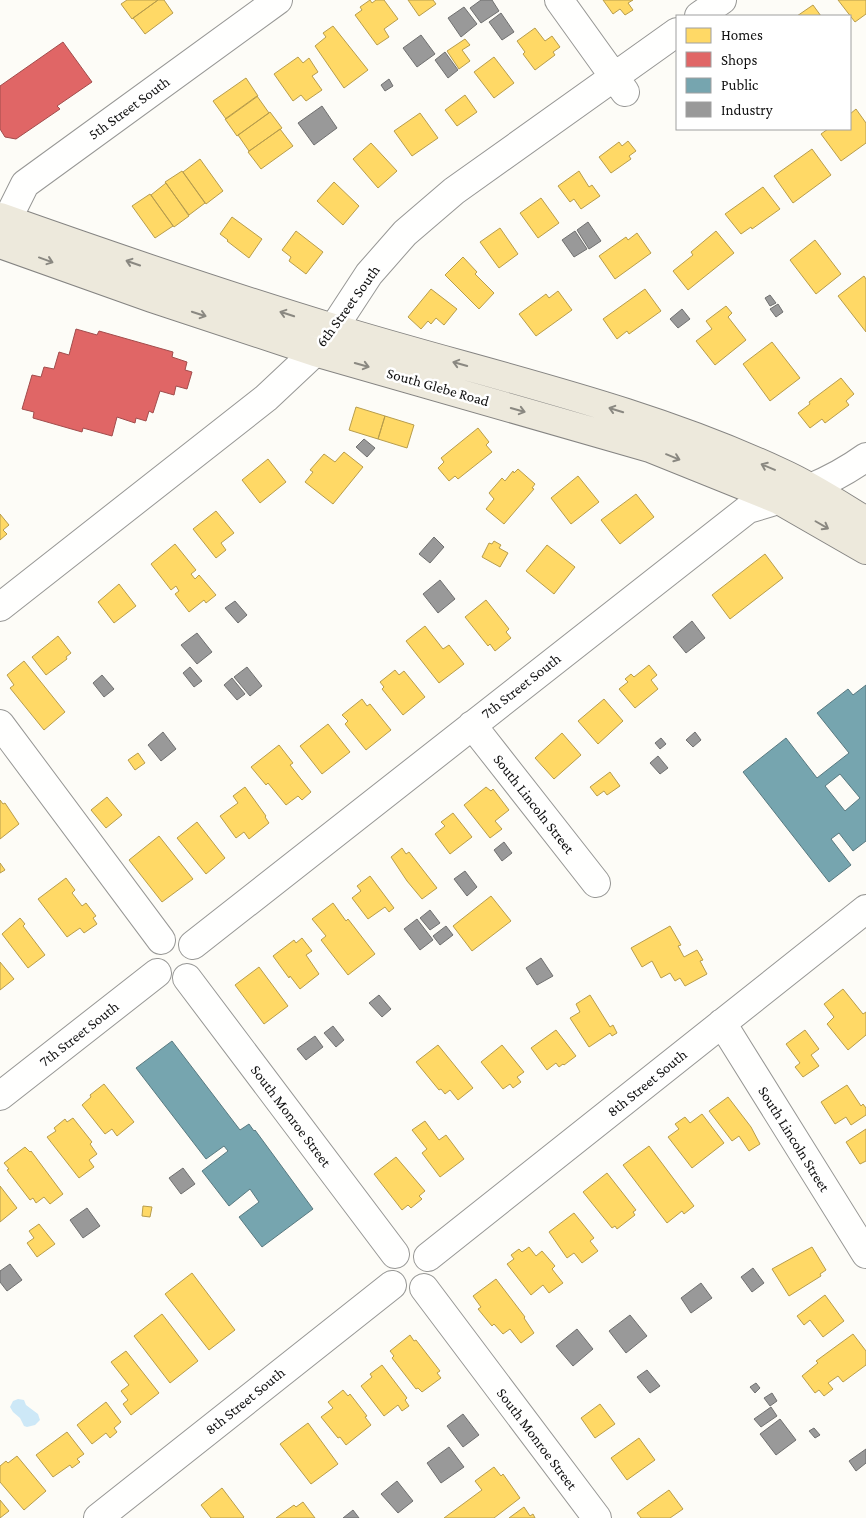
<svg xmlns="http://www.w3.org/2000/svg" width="866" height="1518" font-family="'Crimson Pro',serif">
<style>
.water{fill:#cde8f7}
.homes{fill:#ffd966;stroke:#b89d4c}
.shops{fill:#e06666;stroke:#a24c4c}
.public{fill:#76a5af;stroke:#587980;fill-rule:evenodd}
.industry{fill:#999;stroke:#707070}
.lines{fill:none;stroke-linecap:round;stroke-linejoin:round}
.minor-casing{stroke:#979795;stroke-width:30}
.major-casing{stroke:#858482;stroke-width:30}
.minor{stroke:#fffffe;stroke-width:28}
.major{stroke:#ede9dc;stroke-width:28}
.oneway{stroke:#8a8881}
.labels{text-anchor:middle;stroke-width:5;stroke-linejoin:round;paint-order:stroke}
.street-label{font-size:15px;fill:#111;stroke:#fff}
</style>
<rect width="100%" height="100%" fill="#fdfcf7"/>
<path class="water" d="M18,1399L24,1400L26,1405L38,1414L40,1420L35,1425L27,1427L24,1426L20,1418L13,1412L10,1407L13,1401Z"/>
<path class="homes" d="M127,0H158L132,19L121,4Z
M158,0H164L173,13L145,34L133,18Z
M370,0L372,3L376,0H384L398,19L384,29L389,37L377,45L355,15L362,10L360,7Z
M408,0H433L436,4L419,16Z
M603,0H633L628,3L633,10L625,15L620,9L613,14Z
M838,0H866V14L855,22Z
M813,5L821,16H797Z
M333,26L368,70L344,88L315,46L326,37L323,33Z
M535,28L545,41L552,36L560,47L553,52L555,55L535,70L523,54L525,52L517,41Z
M465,39L470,45L462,50L470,61L459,69L447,51Z
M298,57L303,63L309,58L318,72L312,76L322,90L306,101L301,95L293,101L274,74Z
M494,57L514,83L494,98L474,72Z
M246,78L258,96L226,119L213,101Z
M465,95L477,112L457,126L445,110Z
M257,96L269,113L237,136L225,119Z
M856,109L866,123V143L841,161L821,134L828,129H850V114Z
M270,112L282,128L249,151L238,135Z
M420,113L438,138L412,156L394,131Z
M280,129L293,146L261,169L248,152Z
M628,141L636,151L629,156L631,159L611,173L599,157L619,142L622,146Z
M371,143L397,171L378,188L353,159Z
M812,149L831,175L793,203L774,176Z
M200,159L223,191L206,204L183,172Z
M182,171L205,203L189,215L165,182Z
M579,171L589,187L592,185L600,196L581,209L574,199L570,202L558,186Z
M334,182L359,206L343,225L317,201Z
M166,183L189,216L174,227L151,195Z
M763,187L780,209L752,229L751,227L741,234L725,214Z
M150,194L173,226L155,238L132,206Z
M541,198L559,223L538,238L520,213Z
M232,217L262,239L249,258L227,241L228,240L220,234Z
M500,228L518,254L499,268L480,242Z
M296,231L323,252L306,274L289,261L291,257L282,250Z
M716,231L734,253L688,290L673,271L693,255L691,252Z
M637,233L651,253L615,279L599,256L626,237L628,240Z
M815,240L841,274L816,294L790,260Z
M463,257L477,272L475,274L494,293L479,309L445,275Z
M864,276L866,279V332L838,296Z
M431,289L457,309L444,325L436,318L431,324L428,321L421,329L408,317Z
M645,289L661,311L629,334L627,331L617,339L603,319Z
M558,291L572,310L536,336L519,314L546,294L549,298Z
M726,306L732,313L728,317L746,340L715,365L696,341L712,329L706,321Z
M772,342L800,378L770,401L743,364Z
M841,378L854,394L846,401L849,405L825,423L822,419L810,428L798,413L810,404L809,402Z
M356,407L385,416L378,439L349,430Z
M385,416L414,425L407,448L378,439Z
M478,428L489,442L486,445L492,452L458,479L455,476L449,481L438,468L444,462L441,458Z
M344,452L363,467L333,504L305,482L313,472L310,470L324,454L335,462Z
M268,459L286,482L260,503L242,480Z
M518,469L535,484L532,488L534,489L504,524L486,509L494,499L489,493L502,478L505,481L513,471L514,473Z
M578,476L599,502L571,524L551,498Z
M636,494L654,517L620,544L601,520Z
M216,511L234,533L221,543L226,550L216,558L193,529Z
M0,514L9,525L3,530L7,534L0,540Z
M494,541L501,545L499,548L508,553L500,567L482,557L489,543L492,544Z
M175,544L196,570L191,574L195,579L199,575L216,595L206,603L204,600L189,612L175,594L179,591L176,586L171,590L151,564Z
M547,545L575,567L554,594L526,571Z
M765,554L783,578L730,619L712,595Z
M119,584L136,606L114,623L98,602Z
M486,600L509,629L506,632L511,638L495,651L490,644L488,646L465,617Z
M425,626L443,649L449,645L464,664L439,683L406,641Z
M58,636L71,653L66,657L67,659L46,675L32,657Z
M24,661L65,712L44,730L10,688L14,685L7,675Z
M649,665L657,675L651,680L658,689L635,708L619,689L628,682L625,679L631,674L634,677Z
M395,670L399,675L404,671L425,697L403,715L382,689L384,687L380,682Z
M362,699L367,706L370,704L391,730L366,750L345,724L348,721L342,715Z
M604,699L623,721L598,744L578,721Z
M328,724L350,752L322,774L300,746Z
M562,733L581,755L554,779L535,758Z
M279,745L293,763L290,765L311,792L302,800L298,796L286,805L268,783L266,785L251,767Z
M138,753L145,763L135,770L128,760Z
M610,772L620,786L607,795L604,791L597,796L590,787Z
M245,787L266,816L265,817L269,823L249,839L244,832L236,838L220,816L238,803L233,796Z
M486,787L491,791L493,789L509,810L495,821L502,829L490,838L464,805Z
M107,797L122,815L106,828L91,810Z
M0,800L3,804L5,803L19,824L0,839Z
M453,813L472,837L450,854L435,834L445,826L441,822Z
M197,822L225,858L206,874L177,838Z
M159,836L193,879L162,902L129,860Z
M402,848L406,854L409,852L437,888L422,899L407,881L391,857Z
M0,863L5,870L0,873Z
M370,876L394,908L389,912L385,907L368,919L352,898L361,891L357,886Z
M66,878L75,890L72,893L82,906L86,903L96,916L93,918L97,924L84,933L80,928L67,937L38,899Z
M491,896L511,921L472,951L453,926Z
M333,903L346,921L348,919L375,954L348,975L321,940L326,936L312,919Z
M20,918L25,924L23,926L45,955L28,968L2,934Z
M670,926L681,945L678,946L684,957L697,950L703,960L700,961L707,974L685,986L680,978L675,981L670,973L661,978L652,961L642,967L631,948Z
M302,938L312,951L306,955L319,974L300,989L290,976L289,978L273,956L294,940L296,943Z
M0,962L14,979L0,990Z
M259,967L288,1006L264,1024L235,985Z
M843,989L863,1014L866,1012V1035L848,1050L827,1024L834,1017L824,1004Z
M590,995L610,1027L613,1025L617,1033L612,1036L610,1033L589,1047L570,1018L580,1012L576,1004Z
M556,1030L576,1056L564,1065L563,1064L559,1067L556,1063L547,1070L531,1048Z
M805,1030L819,1049L811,1055L819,1066L803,1077L795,1067L800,1063L786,1044Z
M438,1045L473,1088L458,1100L450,1090L445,1094L441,1089L439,1090L416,1062Z
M502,1045L524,1072L517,1077L521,1082L513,1088L510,1084L503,1089L481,1062Z
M104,1084L134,1122L117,1136L112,1129L105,1134L82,1105L91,1097L90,1095Z
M847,1085L861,1106L863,1104L866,1108V1115L851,1125L846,1117L835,1124L821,1102Z
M728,1097L751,1127L760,1144L749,1151L739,1136L732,1141L709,1111Z
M702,1114L724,1143L692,1168L668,1137L679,1129L675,1124L685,1117L690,1123Z
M73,1118L92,1142L90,1144L97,1154L89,1160L94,1167L79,1178L47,1137L56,1131L54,1128L65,1119L67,1122Z
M425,1121L439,1140L446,1135L464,1159L440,1177L422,1153L427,1149L412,1130Z
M866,1129V1161L860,1164L846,1142Z
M649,1146L694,1206L684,1214L682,1211L667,1223L623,1165Z
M25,1147L30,1152L31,1151L63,1194L50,1204L44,1197L36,1203L33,1198L30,1200L7,1170L9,1169L4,1163Z
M396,1157L425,1191L419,1196L422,1199L411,1208L408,1205L402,1210L374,1174Z
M607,1173L636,1210L633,1212L635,1215L617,1229L615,1226L612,1228L583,1192Z
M0,1186L17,1208L0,1222Z
M143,1206L152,1207L150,1217L142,1216Z
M574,1213L594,1238L590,1241L598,1251L582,1263L574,1253L567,1258L549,1232Z
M39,1224L55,1244L37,1257L27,1243L34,1238L29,1231Z
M529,1247L536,1256L542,1251L555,1266L552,1269L563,1283L549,1293L543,1285L531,1295L507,1264L514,1259L511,1255L519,1249L522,1252Z
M812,1247L826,1270L820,1274L821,1276L789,1296L772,1269Z
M192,1273L235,1330L209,1350L165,1294Z
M496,1279L525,1317L524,1318L534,1333L521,1343L510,1329L503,1334L494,1324L492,1326L478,1309L481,1307L473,1296Z
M825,1295L844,1321L823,1337L810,1320L804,1325L797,1316Z
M162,1314L198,1361L170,1383L134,1336Z
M853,1334L866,1351V1365L843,1382L838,1376L828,1383L833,1389L824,1396L819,1390L815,1393L802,1376L818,1363L816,1361Z
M410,1335L414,1341L416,1340L440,1371L437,1373L441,1378L422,1392L418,1388L416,1389L392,1358L394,1356L390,1351Z
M126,1351L159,1393L131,1415L123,1404L128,1400L121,1391L129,1385L111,1362Z
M382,1365L407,1398L405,1400L409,1406L402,1411L398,1405L384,1416L361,1386L372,1377L370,1374Z
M343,1390L348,1396L350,1394L367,1416L365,1417L371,1425L346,1445L340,1437L338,1438L321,1417L333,1408L328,1402Z
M106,1402L121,1422L114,1428L117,1432L110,1438L106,1433L92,1444L77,1425Z
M600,1404L615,1424L595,1438L581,1418Z
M308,1423L338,1464L311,1484L280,1444Z
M67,1432L84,1454L77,1459L80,1462L72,1468L70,1465L53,1477L36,1455Z
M639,1438L655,1460L627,1480L611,1458Z
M17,1456L46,1491L24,1510L0,1482V1466L6,1461L8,1463Z
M494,1467L501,1476L503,1474L520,1498L494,1518H444L482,1490L475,1481Z
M222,1488L244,1517L243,1518H211L201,1505Z
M669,1490L683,1509L670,1518H641L637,1513Z
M0,1500L9,1511L0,1518Z
M303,1502L315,1518H276L294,1505L296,1507Z
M524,1507L530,1516L533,1514L535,1518H509Z"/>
<path class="shops" d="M63,42L92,82L57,106L60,109L16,139L5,137L0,129V86Z
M76,329L97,335L99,331L173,352L172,357L187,362L185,370L192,372L187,389L176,386L174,395L160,391L153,413L149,411L146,421L136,418L135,423L117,417L112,436L83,428L82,432L33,418L34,412L22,409L32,375L41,377L44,367L54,369L59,352L69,355Z"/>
<path class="public" d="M866,685V841L853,851L839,833L831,839L851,865L829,882L743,772L786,738L817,778L849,753L817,713L848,689L853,695ZM840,774L860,798L845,811L825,786Z
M172,1041L240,1130L249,1124L254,1131L255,1130L313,1209L262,1247L239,1217L259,1202L250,1189L229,1206L202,1171L228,1151L224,1146L206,1159L136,1068Z"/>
<path class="industry" d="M481,0H492L499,11L481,23L470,8Z
M464,7L477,24L461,37L448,18Z
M501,13L514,32L502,40L489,22Z
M421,35L435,54L417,67L403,48Z
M445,52L458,70L448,78L435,60Z
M389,79L393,86L385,91L381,85Z
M322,106L337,128L314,145L298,123Z
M588,222L601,241L589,249L577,230Z
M575,231L587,249L574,257L562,240Z
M770,295L776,303L770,306L765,298Z
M778,304L783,312L776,317L770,309Z
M682,309L690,319L678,328L670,319Z
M364,439L375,448L367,457L356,447Z
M434,537L444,547L430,563L419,554Z
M440,580L455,599L438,613L423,594Z
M235,601L247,615L238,623L225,608Z
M692,621L705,638L686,653L673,637Z
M197,633L212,652L197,664L181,645Z
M190,667L202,681L194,687L183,673Z
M247,667L262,686L250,696L234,677Z
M102,675L114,689L104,697L93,683Z
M232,678L245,694L237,700L224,685Z
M163,732L176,749L161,761L148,745Z
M695,732L701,740L693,747L686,740Z
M661,738L666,744L660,749L655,743Z
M658,756L668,768L660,774L650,763Z
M504,842L512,853L502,861L494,850Z
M465,871L477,887L467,896L454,879Z
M430,910L440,923L430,930L420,918Z
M417,919L433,940L420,950L404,929Z
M446,926L453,935L440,945L433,936Z
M541,958L553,976L537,985L526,968Z
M379,995L391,1009L382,1017L369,1003Z
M333,1026L344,1040L336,1047L324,1033Z
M315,1036L323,1047L306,1060L297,1049Z
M183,1168L195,1184L181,1194L169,1178Z
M87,1208L100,1226L83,1238L70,1220Z
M10,1264L22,1280L7,1291L0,1282V1271Z
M753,1268L764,1283L752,1292L741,1277Z
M701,1283L712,1298L691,1313L681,1298Z
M630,1315L647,1336L626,1353L609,1331Z
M577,1329L593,1349L573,1366L556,1346Z
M647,1370L660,1386L650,1393L637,1377Z
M756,1383L760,1388L755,1393L750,1387Z
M772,1393L777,1401L770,1406L764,1398Z
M771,1407L777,1416L761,1427L754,1419Z
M463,1414L479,1435L463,1447L447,1426Z
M780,1419L796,1440L776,1455L760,1434Z
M814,1428L820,1435L815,1438L809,1431Z
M449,1447L464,1467L441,1483L427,1463Z
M866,1449V1463L856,1471L849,1461Z
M397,1481L413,1501L398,1513L381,1494Z
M353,1510L359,1518H343Z"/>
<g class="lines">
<defs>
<path id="minor" d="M559,0L625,92
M699,16L722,0
M0,234L25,184L278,0
M0,607L266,398L315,352L333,329L369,274L405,233L454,191L677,32
M0,724L161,940
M472,725L596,883
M193,945L748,509C791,497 830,483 866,457
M187,978L395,1254
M722,1023L866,1254
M0,1096L157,973
M428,1257L866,909
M424,1288L597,1518
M98,1518L392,1285"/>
<path id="major" d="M0,217C110,256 221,294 333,328C483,374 639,406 782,473C811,486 838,504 866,521
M0,244L152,298L315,352L650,448L779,500L866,550"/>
</defs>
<use href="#minor" class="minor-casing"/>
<use href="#major" class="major-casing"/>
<use href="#minor" class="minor"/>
<use href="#major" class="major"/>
</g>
<defs><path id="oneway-shaft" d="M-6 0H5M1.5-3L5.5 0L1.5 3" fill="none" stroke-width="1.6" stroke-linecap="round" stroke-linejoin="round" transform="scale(1.25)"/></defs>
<g class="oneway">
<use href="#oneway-shaft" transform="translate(46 260) rotate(20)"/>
<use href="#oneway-shaft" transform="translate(133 263) rotate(-161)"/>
<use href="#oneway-shaft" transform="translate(199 314) rotate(18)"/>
<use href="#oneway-shaft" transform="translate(287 314) rotate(-162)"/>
<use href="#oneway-shaft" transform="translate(460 364) rotate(-164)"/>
<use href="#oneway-shaft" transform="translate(362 365) rotate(16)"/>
<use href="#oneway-shaft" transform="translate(518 410) rotate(16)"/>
<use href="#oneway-shaft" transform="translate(616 410) rotate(-163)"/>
<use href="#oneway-shaft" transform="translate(673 457) rotate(22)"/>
<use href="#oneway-shaft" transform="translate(768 467) rotate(-157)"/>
<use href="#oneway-shaft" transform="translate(822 525) rotate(30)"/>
</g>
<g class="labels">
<g class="street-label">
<text transform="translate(129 108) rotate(-36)" y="5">5th Street South</text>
<text transform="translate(348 306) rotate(-54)" y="5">6th Street South</text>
<text transform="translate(438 387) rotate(16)" y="5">South Glebe Road</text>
<text transform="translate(521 686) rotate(-38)" y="5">7th Street South</text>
<text transform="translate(534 804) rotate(52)" y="5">South Lincoln Street</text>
<text transform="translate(79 1034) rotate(-38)" y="5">7th Street South</text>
<text transform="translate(647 1083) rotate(-39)" y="5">8th Street South</text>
<text transform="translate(291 1116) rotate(53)" y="5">South Monroe Street</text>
<text transform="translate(794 1139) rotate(58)" y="5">South Lincoln Street</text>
<text transform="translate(245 1401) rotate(-39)" y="5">8th Street South</text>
<text transform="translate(537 1439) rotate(53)" y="5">South Monroe Street</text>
</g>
</g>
<rect x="676" y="15" width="175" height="115" fill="#ffffff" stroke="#a0a0a0"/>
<rect x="686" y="28" width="25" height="15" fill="#ffd966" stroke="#a0a0a0"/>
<text x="721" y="40" font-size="15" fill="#111111">Homes</text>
<rect x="686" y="52" width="25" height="15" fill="#e06666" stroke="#a0a0a0"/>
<text x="721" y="65" font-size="15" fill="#111111">Shops</text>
<rect x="686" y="78" width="25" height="15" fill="#76a5af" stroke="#a0a0a0"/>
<text x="721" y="90" font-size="15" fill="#111111">Public</text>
<rect x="686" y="102" width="25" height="15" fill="#999999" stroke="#a0a0a0"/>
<text x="721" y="115" font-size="15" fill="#111111">Industry</text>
</svg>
